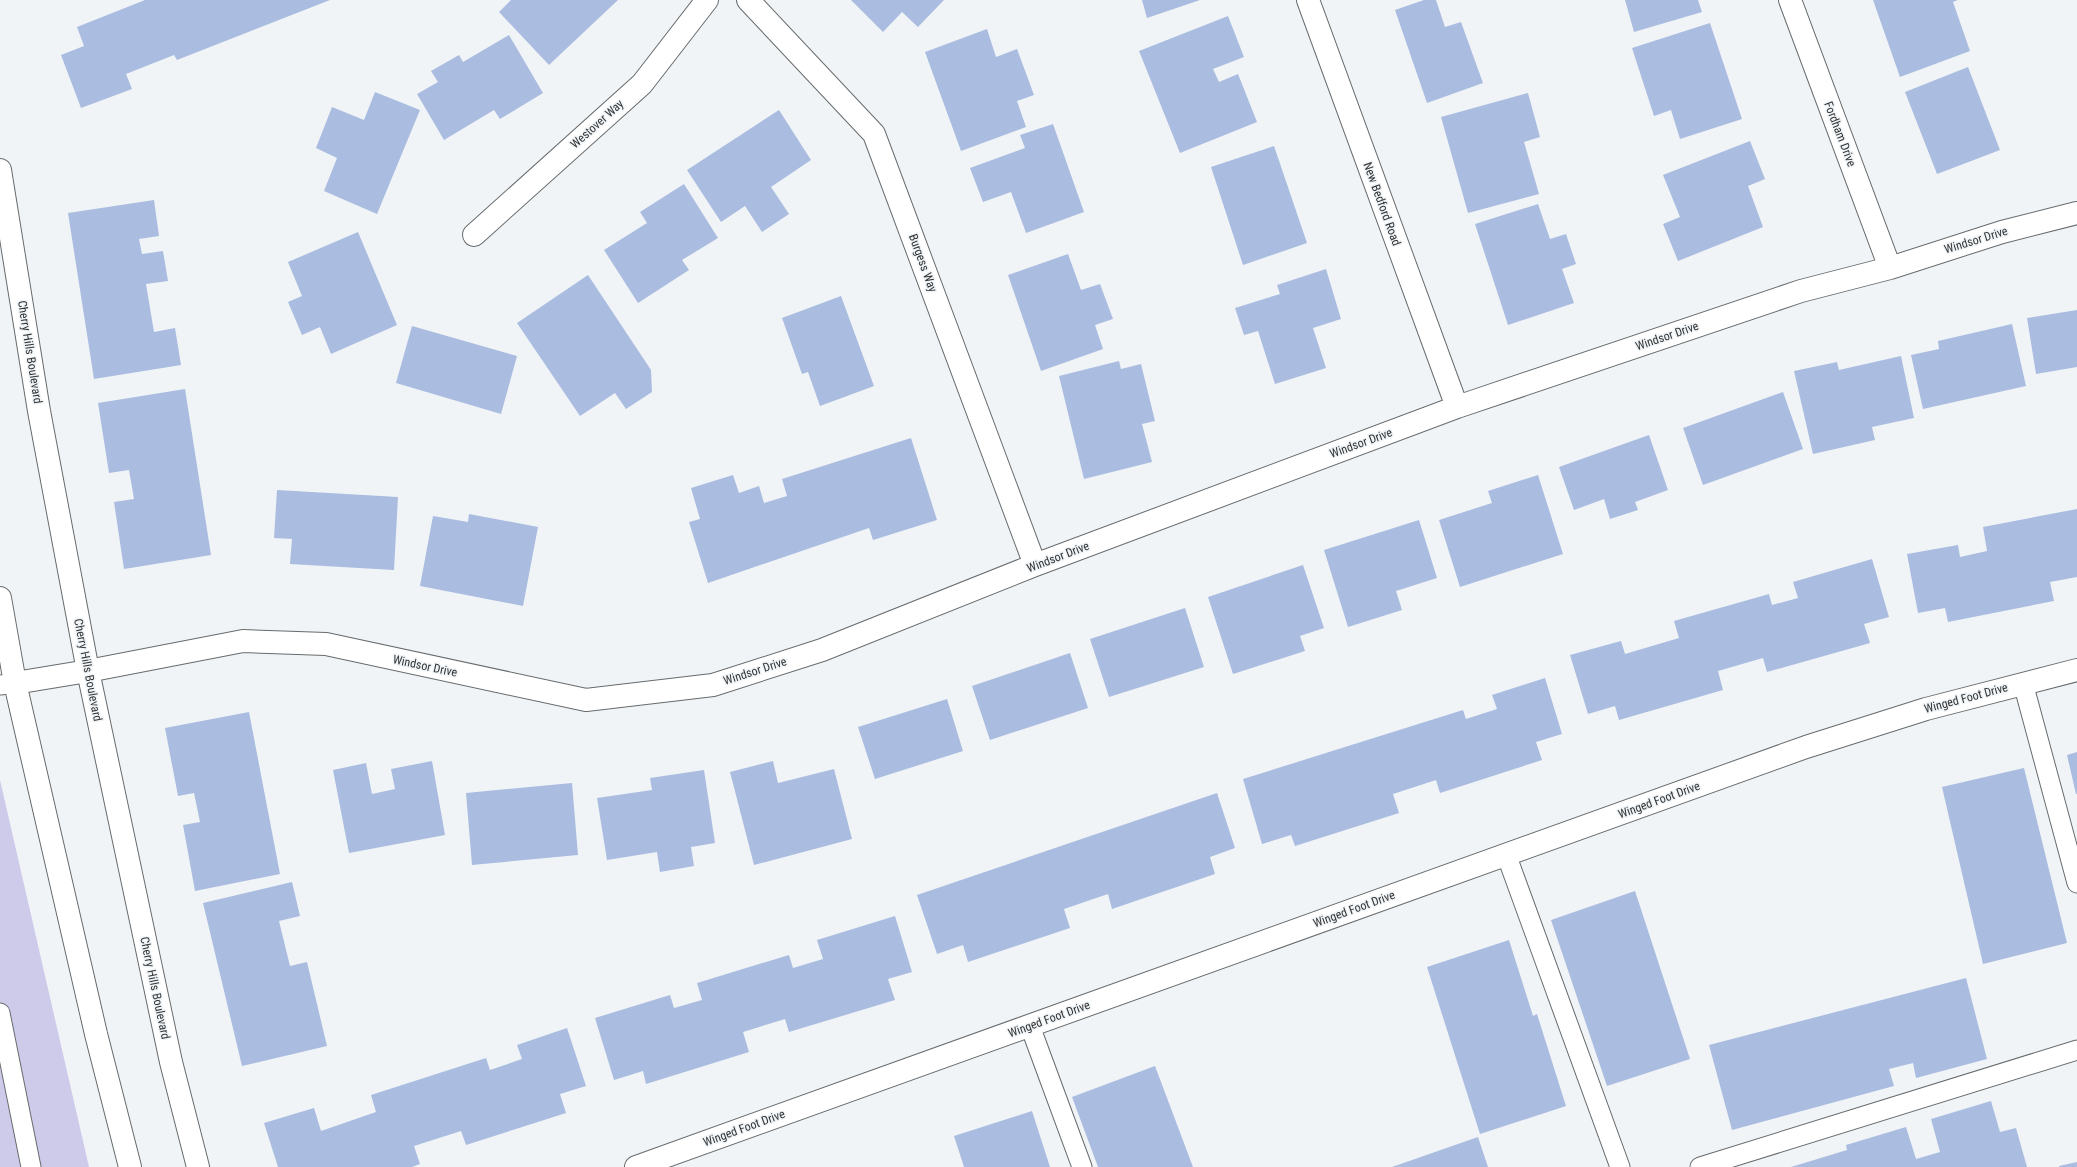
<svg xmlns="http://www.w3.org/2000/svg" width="2077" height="1167" font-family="'Roboto Condensed',sans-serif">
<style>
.green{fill:#cdcaea}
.building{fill:#aabce0}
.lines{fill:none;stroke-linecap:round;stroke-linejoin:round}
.lane-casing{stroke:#676b6d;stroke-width:21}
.street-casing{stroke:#676b6d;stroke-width:24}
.secondary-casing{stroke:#676b6d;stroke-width:24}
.lane{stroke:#fff;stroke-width:19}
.street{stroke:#fff;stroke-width:22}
.secondary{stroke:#fff;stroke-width:22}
.labels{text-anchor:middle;stroke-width:3;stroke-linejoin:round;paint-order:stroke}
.street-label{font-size:12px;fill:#313334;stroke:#f0f4f7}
</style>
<rect width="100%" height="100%" fill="#f0f4f7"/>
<path class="green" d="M0,780L89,1167H0Z"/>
<path class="building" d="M145,0H330L177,60L174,55L126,74L132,89L81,108L61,55L84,46L77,27Z
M511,0H618L549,65L499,12Z
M851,0H944L918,27L902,12L883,32Z
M1142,0H1200L1147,18Z
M1424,0H1436L1445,27L1461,22L1483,83L1427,103L1395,10Z
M1625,0H1698L1702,12L1634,32Z
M1873,0H1958L1953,2L1970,51L1900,77Z
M1228,16L1244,57L1213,69L1219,82L1238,74L1257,122L1180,153L1139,51Z
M1710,23L1742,119L1680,139L1671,110L1654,116L1632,48Z
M987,29L996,57L1017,49L1034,95L1017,101L1026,127L961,151L925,52Z
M509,35L543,93L500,119L494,110L444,140L417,94L438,82L431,71L459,55L463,62Z
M1968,67L2000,150L1937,174L1905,92Z
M375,92L420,110L377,214L324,191L337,158L316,148L332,107L364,120Z
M1528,93L1540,137L1524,142L1539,194L1468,213L1441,117Z
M779,110L811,160L771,187L789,214L762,232L745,206L721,222L687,170Z
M1053,124L1084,212L1026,233L1011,192L983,202L970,168L1025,148L1020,135Z
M1750,141L1765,179L1748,186L1763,227L1678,261L1663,224L1680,217L1663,175Z
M1274,146L1307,243L1243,265L1211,167Z
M684,184L718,238L682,260L689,270L638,303L604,250L647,223L640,212Z
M154,200L159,236L139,239L142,254L163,251L168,281L146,284L154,332L175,328L181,365L94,379L68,213Z
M1538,204L1550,239L1566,234L1576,264L1562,269L1574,303L1508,325L1475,224Z
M358,232L397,325L331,354L320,327L302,335L288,302L302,296L288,262Z
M1068,254L1081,290L1100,284L1113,319L1095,325L1103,349L1041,371L1008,275Z
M1326,269L1341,319L1313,328L1326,368L1275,384L1258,331L1244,335L1235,308L1280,294L1277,285Z
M588,275L651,370L652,392L626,409L615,393L580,416L517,323Z
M841,296L874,386L820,406L808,372L802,374L782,318Z
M2077,310V367L2036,374L2027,318Z
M2012,324L2026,386L1923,409L1911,355L1939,349L1938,341Z
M412,326L517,356L501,414L396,383Z
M1901,356L1914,418L1872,427L1875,440L1813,454L1794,371L1837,362L1839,370Z
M1119,361L1121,369L1141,364L1155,421L1142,424L1152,462L1084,479L1059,376Z
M185,389L211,555L124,569L114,502L134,499L129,470L109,473L98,403Z
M1783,392L1803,449L1703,485L1683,428Z
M1649,435L1668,490L1635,502L1638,510L1610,519L1604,499L1574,510L1559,467Z
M911,438L937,520L873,540L869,528L708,583L689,522L700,519L691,488L733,475L739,493L759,486L764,503L787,496L782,479Z
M1538,475L1563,554L1460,587L1439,520L1492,503L1488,491Z
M277,490L398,497L394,570L290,564L292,539L274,538Z
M2077,509V577L2050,582L2054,601L1948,622L1945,608L1918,613L1907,554L1958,545L1960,557L1987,551L1983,527Z
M469,514L538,527L523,606L420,586L433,516L468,522Z
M1419,520L1437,578L1396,591L1402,610L1348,627L1324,550Z
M1872,559L1889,617L1864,624L1870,643L1767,672L1763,658L1718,671L1723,690L1619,720L1615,706L1588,714L1570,655L1621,641L1625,654L1679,638L1674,621L1769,594L1772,605L1798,598L1793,582Z
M1303,565L1324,628L1300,636L1305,651L1233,674L1208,597Z
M1185,608L1204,667L1109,697L1090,639Z
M1070,653L1088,708L990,740L972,686Z
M1545,678L1562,734L1536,742L1542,760L1440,793L1436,780L1393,794L1399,813L1295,846L1291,835L1262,844L1243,779L1463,710L1466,719L1497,709L1492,695Z
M947,699L963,751L875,779L858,727Z
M249,712L280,874L195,891L183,825L200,822L194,793L178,796L165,728Z
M2077,752V794H2076L2067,755Z
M432,761L445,835L349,853L333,770L366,763L372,794L395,789L391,769Z
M773,761L778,783L834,769L852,839L754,865L730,772Z
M2024,768L2067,943L1983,964L1942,787Z
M704,770L715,843L691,847L694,866L660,872L657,852L607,860L597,798L652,790L650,778Z
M572,783L578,855L472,865L466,793Z
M1217,793L1235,848L1210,857L1215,874L1112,909L1108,894L1064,909L1070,928L968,962L963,945L937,954L917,895Z
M292,882L300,916L279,921L290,966L307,962L327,1046L242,1066L203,903Z
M1635,891L1690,1059L1607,1086L1551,920Z
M895,916L912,972L888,979L895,1000L789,1032L785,1019L743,1032L749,1052L646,1084L643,1071L614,1080L595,1018L670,995L674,1008L702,1000L697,983L789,955L793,968L823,959L817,940Z
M1509,940L1533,1016L1537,1014L1566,1106L1480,1134L1427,967Z
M1966,978L1987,1059L1916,1078L1913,1063L1889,1069L1894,1086L1732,1130L1709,1045Z
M567,1028L586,1086L560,1094L566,1113L466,1145L461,1131L414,1146L420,1164L412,1167H278L264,1123L314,1108L321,1131L376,1112L371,1095L486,1058L490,1070L522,1059L517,1045Z
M1155,1066L1193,1167H1098L1072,1097Z
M1991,1101L2000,1132L2016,1128L2027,1167H1791L1847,1150L1846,1145L1906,1127L1916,1159L1940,1152L1931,1119Z
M1032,1111L1050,1167H964L954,1136Z
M1478,1137L1488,1167H1392Z
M2077,1162V1167H2059V1166Z"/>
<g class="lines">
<defs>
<path id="lane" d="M2023,683L2077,883
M0,685L15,683
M1506,854L1620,1167
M0,1013L31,1167
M1030,1026L1082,1167
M1700,1167L2077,1050"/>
<path id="street" d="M748,0L874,134L1035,565
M1308,0L1457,407
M1790,0L1890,268
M474,235L642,84L707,0
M15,683L88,671L243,641L326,644L586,700L713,685L822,650L1035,565L1457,407L1801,291L1890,268L2002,232L2077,213
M636,1167L1806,747L1926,709L2077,670"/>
<path id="secondary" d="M0,170L39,411L88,671L171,1062L198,1167
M0,598L15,683L96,1034L130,1167"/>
</defs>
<use href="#lane" class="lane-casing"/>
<use href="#street" class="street-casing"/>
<use href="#secondary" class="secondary-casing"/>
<use href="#lane" class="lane"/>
<use href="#street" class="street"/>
<use href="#secondary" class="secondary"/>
</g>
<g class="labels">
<g class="street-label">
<text transform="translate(597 124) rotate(-42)" y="4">Westover Way</text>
<text transform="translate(1840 134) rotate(69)" y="4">Fordham Drive</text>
<text transform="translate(1382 204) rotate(70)" y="4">New Bedford Road</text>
<text transform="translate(1976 240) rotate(-17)" y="4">Windsor Drive</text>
<text transform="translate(923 263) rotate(70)" y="4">Burgess Way</text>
<text transform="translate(1667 336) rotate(-19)" y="4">Windsor Drive</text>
<text transform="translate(30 352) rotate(81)" y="4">Cherry Hills Boulevard</text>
<text transform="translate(1361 443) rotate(-20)" y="4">Windsor Drive</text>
<text transform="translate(1058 557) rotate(-21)" y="4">Windsor Drive</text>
<text transform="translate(425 666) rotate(12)" y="4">Windsor Drive</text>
<text transform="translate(88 670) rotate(79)" y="4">Cherry Hills Boulevard</text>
<text transform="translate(755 671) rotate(-18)" y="4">Windsor Drive</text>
<text transform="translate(1966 698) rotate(-15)" y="4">Winged Foot Drive</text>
<text transform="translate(1659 800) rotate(-20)" y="4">Winged Foot Drive</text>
<text transform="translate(1354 909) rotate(-20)" y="4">Winged Foot Drive</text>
<text transform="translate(155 988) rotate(78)" y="4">Cherry Hills Boulevard</text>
<text transform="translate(1049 1019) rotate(-20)" y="4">Winged Foot Drive</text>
<text transform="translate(744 1128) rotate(-20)" y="4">Winged Foot Drive</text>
</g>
</g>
</svg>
